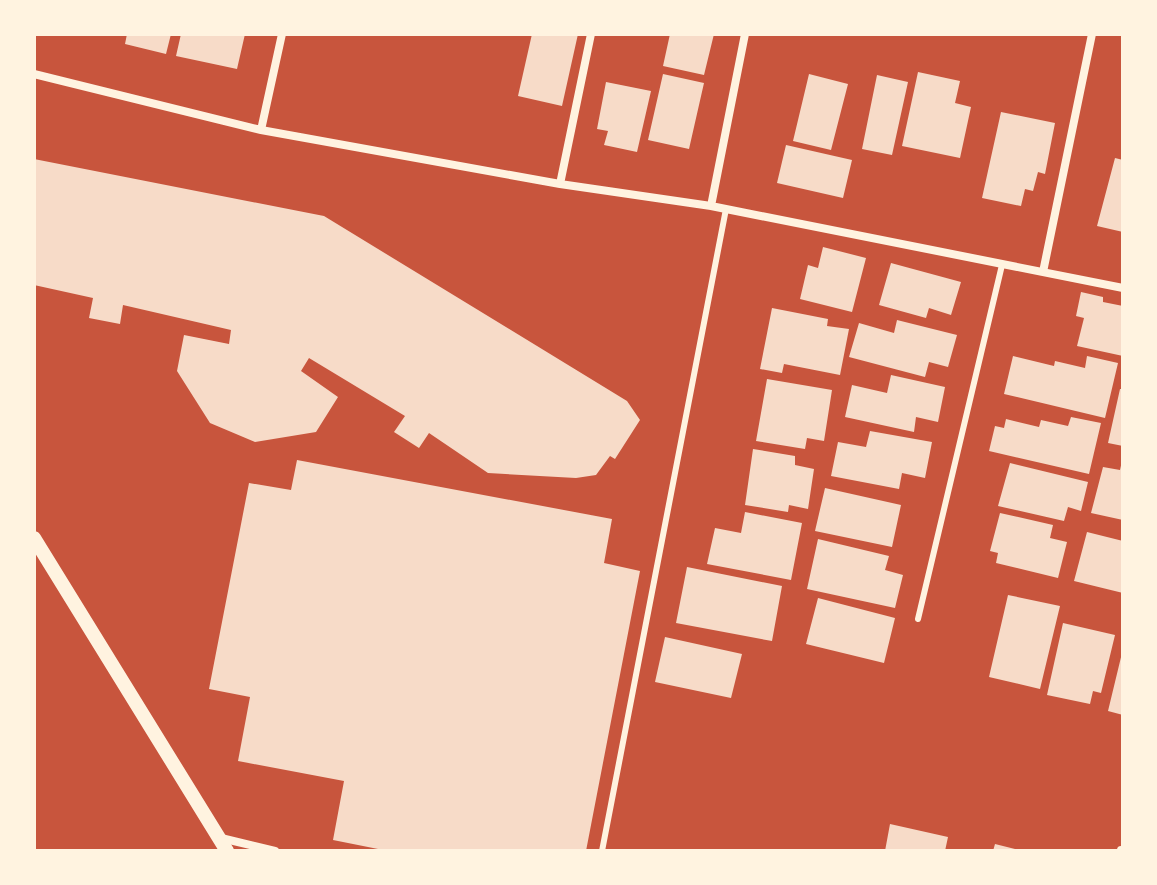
<svg xmlns="http://www.w3.org/2000/svg" width="1157" height="885" font-family="Raleway,sans-serif">
<style>
.building{fill:#f7dbc8}
.lines{fill:none;stroke-linecap:round;stroke-linejoin:round}
.service{stroke:#fff3e0;stroke-width:6}
.minor{stroke:#fff3e0;stroke-width:8}
.tertiary{stroke:#fff3e0;stroke-width:14}
</style>
<rect width="100%" height="100%" fill="#c8553d"/>
<path class="building" d="M127,34H171L166,54L125,44Z
M181,34H245L237,69L176,56Z
M532,34H578L562,106L518,96Z
M670,34H714L704,75L663,66Z
M918,72L960,81L955,103L971,107L960,158L902,146Z
M663,74L704,83L689,149L648,140Z
M809,74L848,84L831,150L793,141Z
M877,75L908,82L892,155L862,149Z
M606,82L651,91L637,152L604,145L608,131L597,129Z
M1001,112L1055,123L1045,174L1038,172L1033,191L1025,189L1021,206L982,198Z
M786,145L852,160L843,198L777,183Z
M1115,158L1123,160V232L1097,226Z
M34,159L324,216L627,401L640,420L615,459L610,456L596,475L576,478L488,473L429,433L419,448L394,432L405,416L309,358L301,371L338,397L316,432L255,442L210,423L177,371L184,335L229,344L231,330L123,305L120,324L89,318L93,298L34,285Z
M823,247L866,258L852,312L800,299L808,265L818,268Z
M891,263L961,282L951,315L929,308L926,318L879,305Z
M1081,292L1103,297V302L1123,306V356L1077,346L1084,318L1076,316Z
M772,308L828,319L827,326L849,329L840,375L784,364L782,373L760,369Z
M897,320L957,335L948,367L929,362L925,377L849,357L859,323L894,333Z
M1013,356L1054,366L1055,361L1085,368L1087,356L1118,363L1105,418L1004,394Z
M891,375L945,387L938,422L916,417L914,432L845,417L852,385L887,393Z
M767,379L832,390L824,441L807,438L805,449L756,441Z
M1120,389H1123V446L1108,443Z
M1071,417L1101,423L1089,474L989,451L995,426L1004,428L1006,419L1039,427L1041,420L1068,426Z
M870,431L932,442L925,478L902,473L899,489L831,476L838,442L866,447Z
M753,449L795,456V465L814,469L808,509L789,505L788,512L745,505Z
M297,460L612,519L604,563L640,571L586,851H388L333,840L344,781L238,761L250,697L209,689L249,483L291,490Z
M1122,461L1123,520L1091,513L1103,467L1120,470Z
M1010,463L1088,482L1081,511L1068,507L1064,521L998,506Z
M825,488L901,505L892,547L815,531Z
M745,512L802,523L791,580L707,564L715,528L741,533Z
M1000,513L1053,525L1050,538L1067,542L1058,578L996,563L998,553L990,551Z
M1087,532L1123,541V593L1074,581Z
M818,539L889,556L885,570L903,575L895,608L807,589Z
M687,567L782,586L772,641L676,623Z
M1008,595L1060,606L1040,689L989,677Z
M818,598L895,618L884,663L806,644Z
M1063,623L1115,635L1101,693L1093,691L1090,704L1047,695Z
M665,637L742,654L731,698L655,682Z
M1122,653H1123V715L1108,711Z
M890,824L948,837L945,851H885Z
M995,844L1019,850V851H993Z"/>
<g class="lines">
<path class="service" d="M918,619L1002,265
M602,851L726,209"/>
<path class="minor" d="M34,74L261,130L560,184L711,206L1123,288
M261,130L282,34
M560,184L591,34
M711,206L745,34
M1043,272L1092,34
M221,838L275,851
M1121,850H1123"/>
<path class="tertiary" d="M34,538L227,851"/>
</g>
<rect width="1157" height="885" fill="none" stroke="#fff3e0" stroke-width="72"/>
</svg>
